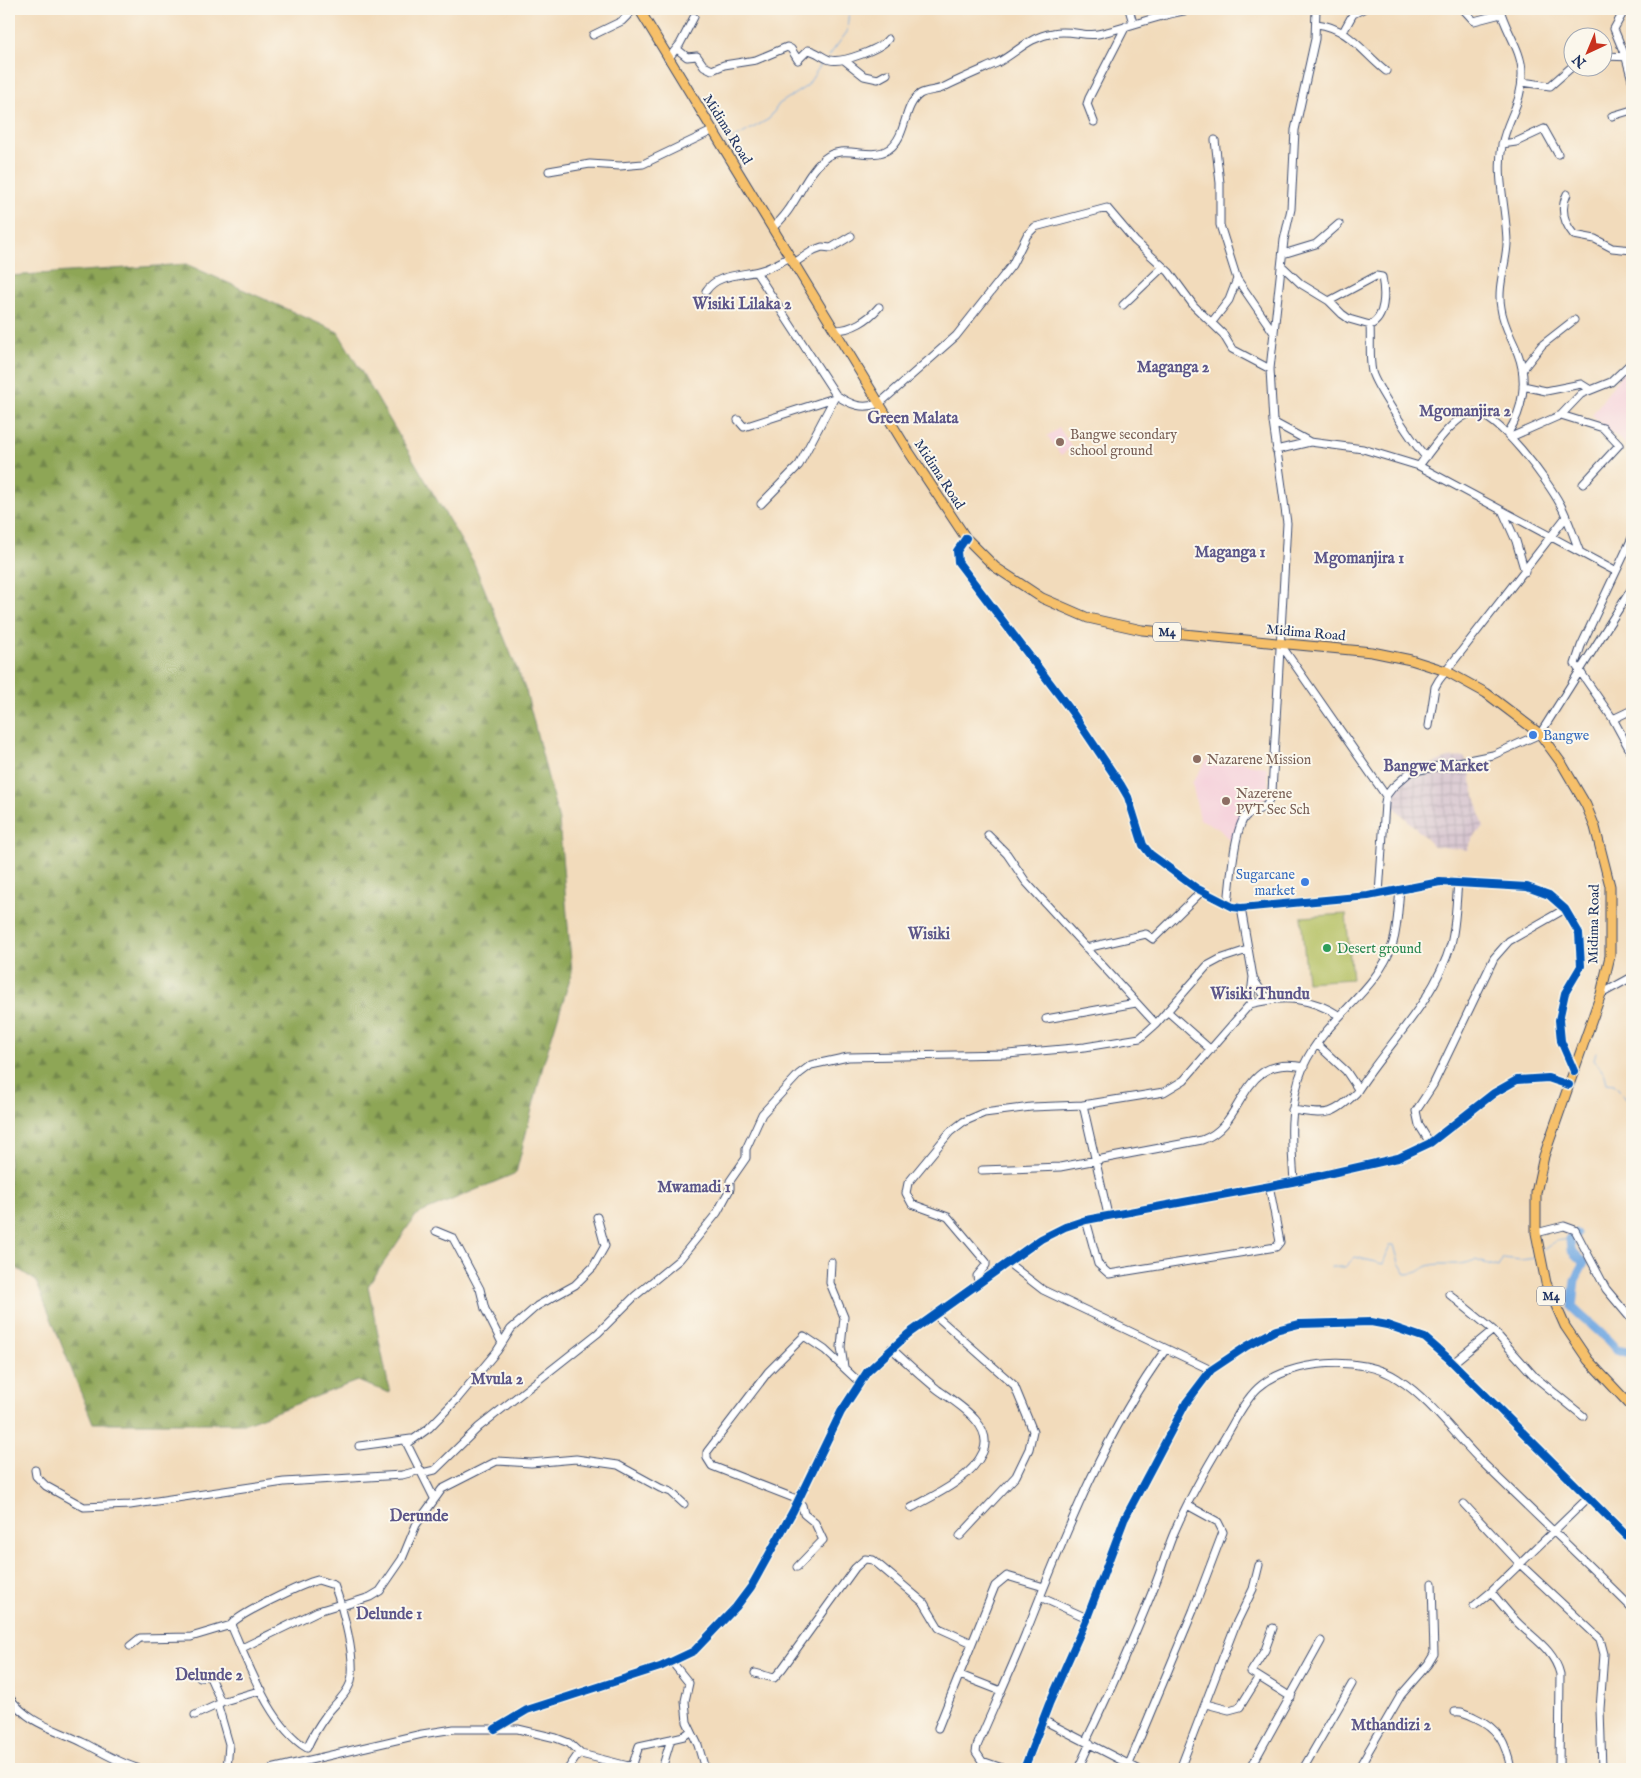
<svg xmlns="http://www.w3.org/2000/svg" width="1641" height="1778" font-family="'IM FELL English',serif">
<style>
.built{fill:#f5cfda}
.industrial{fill:url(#industrial-grid)}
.forest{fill:url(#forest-firs);stroke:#546a5a}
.park{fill:#b3bf61;stroke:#677760}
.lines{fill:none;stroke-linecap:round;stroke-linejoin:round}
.stream{stroke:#74aae2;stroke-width:1}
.river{stroke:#74aae2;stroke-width:9}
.minor-casing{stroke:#3b496c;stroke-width:9}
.major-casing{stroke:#3b496c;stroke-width:11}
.minor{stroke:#fff;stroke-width:7}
.major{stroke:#f6c06b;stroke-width:9}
.cycleway-casing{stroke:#fbf7ec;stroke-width:11}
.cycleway{stroke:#0057b8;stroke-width:8}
.education-dot{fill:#8d6e63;stroke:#fbf7ec;stroke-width:2}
.shop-dot{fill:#3f7fe0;stroke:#fbf7ec;stroke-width:2}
.leisure-dot{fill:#2e9e5b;stroke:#fbf7ec;stroke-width:2}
.labels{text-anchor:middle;stroke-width:4;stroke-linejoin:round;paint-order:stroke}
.shield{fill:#fbf7ec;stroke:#5e6b89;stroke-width:1}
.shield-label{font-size:12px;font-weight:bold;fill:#1b2f5e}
.street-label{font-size:14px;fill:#1b2f5e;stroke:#fbf7ec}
.education-label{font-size:14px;fill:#785e54;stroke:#fbf7ec;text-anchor:start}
.shop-label{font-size:14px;fill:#366cbe;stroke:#fbf7ec;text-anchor:start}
.leisure-label{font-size:14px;fill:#27864d;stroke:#fbf7ec;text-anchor:start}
.quarter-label{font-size:16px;font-weight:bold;fill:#5c5689;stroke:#fbf7ec}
</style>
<defs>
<pattern id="industrial-grid" width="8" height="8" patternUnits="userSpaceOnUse" patternTransform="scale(1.25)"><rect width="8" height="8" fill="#d1bdcb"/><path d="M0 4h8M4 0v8" fill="none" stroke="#a99aa8"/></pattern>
<pattern id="forest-firs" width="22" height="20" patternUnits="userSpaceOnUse" patternTransform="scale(1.25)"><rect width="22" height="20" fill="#8ea657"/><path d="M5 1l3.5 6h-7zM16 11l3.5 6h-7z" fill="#73884b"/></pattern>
</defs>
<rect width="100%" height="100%" fill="#fbf7ec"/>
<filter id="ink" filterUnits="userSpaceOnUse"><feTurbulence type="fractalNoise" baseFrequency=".02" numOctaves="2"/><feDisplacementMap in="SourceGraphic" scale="10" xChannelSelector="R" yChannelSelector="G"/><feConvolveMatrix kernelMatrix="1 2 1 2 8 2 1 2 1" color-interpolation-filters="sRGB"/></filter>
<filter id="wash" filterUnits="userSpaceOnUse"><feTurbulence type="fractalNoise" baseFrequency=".0096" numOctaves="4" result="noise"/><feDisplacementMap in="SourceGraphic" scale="20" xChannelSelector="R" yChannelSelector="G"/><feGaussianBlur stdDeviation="1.12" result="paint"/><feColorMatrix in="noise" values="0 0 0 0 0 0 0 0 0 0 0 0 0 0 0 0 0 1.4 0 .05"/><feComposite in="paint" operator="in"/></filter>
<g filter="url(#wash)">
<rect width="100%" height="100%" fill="#f2dbbb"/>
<path class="built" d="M1632,359V441L1628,447L1592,415Z
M1059,428L1072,447L1061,455L1047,436Z
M1220,759L1267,767L1269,790L1267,798L1245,804L1231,842L1218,828L1200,819L1192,783L1207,760Z"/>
<path class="industrial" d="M1464,757L1470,767L1471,781L1484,828L1475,834L1467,850L1434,846L1387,800L1409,771L1449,758Z"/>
<path class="forest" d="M186,264L338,332L473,561L526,691L559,821L572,972L544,1062L516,1173L416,1215L368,1286L390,1393L357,1381L246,1423H93L36,1281L9,1263V276Z"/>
<path class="park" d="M1346,914L1352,979L1307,982L1301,917Z"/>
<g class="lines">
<path class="stream" d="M829,56L847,32L849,9
M726,143L769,119L779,104L807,86L824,60
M1596,1052L1594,1059L1605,1075L1607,1083L1614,1084L1632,1105
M1543,1250L1556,1241L1570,1239
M1331,1267H1345L1355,1257L1383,1264L1390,1245H1394L1399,1263L1406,1274C1421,1273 1418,1271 1428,1266C1443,1261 1458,1268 1475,1260L1498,1267L1503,1258L1521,1260L1535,1258"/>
<path class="river" d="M1576,1234L1570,1239L1571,1250L1584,1263L1575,1280L1572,1307C1582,1318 1610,1339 1616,1350L1632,1353"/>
</g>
</g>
<g filter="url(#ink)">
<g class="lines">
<defs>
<path id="minor" d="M1129,9L1133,23
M1463,9L1474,21L1501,14
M1500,9C1505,30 1522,50 1522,73C1523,102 1507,119 1502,145C1496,179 1507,211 1507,244C1506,265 1497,287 1501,308C1503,325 1512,338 1518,354C1528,380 1523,410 1508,433
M1625,9L1614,29L1626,58L1632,80
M1317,24C1349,28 1362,52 1386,71
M1343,32L1353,14L1363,9
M593,35L622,21L634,9
M677,49L687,57L697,56L704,66L712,70L724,65L756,60L787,47L791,49L798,60L808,50C817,51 822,58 830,60C843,63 881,49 888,39
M1604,56L1632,57
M668,59L680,44L694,17
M844,60L864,76L878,79L887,74
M1522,82L1550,86L1574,65
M1612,116L1632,110
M1094,122L1087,104L1089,98L1126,26
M1215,140L1220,183V225L1237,279L1274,333
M1502,144L1516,142L1544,129L1558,154
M549,171L590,164L620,166L643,164L714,130
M1567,194C1560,209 1564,223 1574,235L1595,239L1612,248L1632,250
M772,228C796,209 802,178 824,159C843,142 870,162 889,149C908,135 902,107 920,94C927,90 935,91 942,88C960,79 979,71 997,63C1018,52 1027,38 1053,33C1070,29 1085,37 1098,34C1131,27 1162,13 1196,9
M1283,254L1316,244L1339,224
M794,263L814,250L822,247L831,248L851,236
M1282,266L1301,284L1329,301L1342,314L1349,319L1370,325C1386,318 1385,292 1382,277L1376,276L1329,301
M756,272L836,395C851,405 863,410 880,403L956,336L1012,265L1027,235L1035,227L1107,208L1135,241L1169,272L1194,306L1223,334L1232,349L1270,369
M706,291C718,272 747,276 765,269C774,266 782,261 790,257
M1123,305L1163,267
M1212,322L1229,300L1237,279
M1370,325C1371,340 1369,357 1372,372C1375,385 1416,447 1426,457
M835,330C852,330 868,320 879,307
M1523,369L1542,345L1574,320
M1523,386L1546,391L1581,384L1589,389
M1561,415L1581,394L1611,382L1632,362
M738,420L744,427L834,398
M1273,422L1310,442
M1511,437L1561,415L1603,428L1619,445L1583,484
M1276,450L1310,442L1363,449L1419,466L1615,571
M1419,466C1430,451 1454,416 1472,413C1497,410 1549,483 1560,504C1568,518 1573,535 1579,550
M761,504L799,465L836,395
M1503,512L1516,541L1525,572
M966,538L957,551L958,562L1072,712L1121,785L1128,797L1143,845L1150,854L1196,888L1233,907L1241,908L1368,896L1440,882L1527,887L1549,895L1565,909L1579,933L1581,966L1565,993L1559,1020L1561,1041L1574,1071
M1632,538L1581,646L1575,664L1613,719L1632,754
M1281,645L1386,796
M1613,719L1632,710
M1429,726L1435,687L1439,680L1566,517
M988,835L1007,854L1026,882L1156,1024L1207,966L1220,959L1247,950
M1379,894L1385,803L1386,796L1393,787L1410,772L1493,755L1540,734L1632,588
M1228,905C1230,888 1234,826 1246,816C1252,811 1261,810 1267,805L1272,792L1287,523L1273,422L1270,369L1284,240L1291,209L1295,130L1315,39L1316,9
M1086,948L1146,934L1153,939L1201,892
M1254,980L1264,995L1272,999
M1601,994L1632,977
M1250,1004C1284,995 1310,997 1340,1016
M1167,1011L1211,1050
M1046,1019L1136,1003
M1318,1045L1346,1071L1358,1089
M1083,1105L1108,1215
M1292,1110C1325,1114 1331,1118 1356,1093C1388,1043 1434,1002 1451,944C1456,924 1456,902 1458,882
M1430,1143L1419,1125L1416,1111L1433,1085L1494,958L1509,941L1565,909
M982,1170L1060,1167L1202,1140C1248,1124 1237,1053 1304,1067
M1294,1181C1291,1142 1288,1102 1304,1065C1325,1019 1378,991 1393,943C1398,926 1398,907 1400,890
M1086,1220L1098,1264L1109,1274L1276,1247L1280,1242L1269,1185
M436,1231L453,1238L480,1289L485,1309L502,1343
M1536,1233L1564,1226L1575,1230L1606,1289L1632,1320
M831,1262L830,1283L844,1317L841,1347L844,1367
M1007,1262L1043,1290L1211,1370
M978,1283L977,1276L986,1265V1262L948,1217L912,1204L906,1193L908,1183L950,1132L963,1122L984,1113L1031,1107L1083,1105L1164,1092L1184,1080L1250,1004L1253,977L1241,908
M1449,1294L1493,1330L1535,1377L1583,1416
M934,1314L1014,1385L1033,1431L1029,1449L1016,1476L960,1536
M891,1348C906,1362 921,1376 937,1389C954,1402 995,1424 983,1452C971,1479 935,1495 911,1508
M1453,1363L1493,1330
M359,1446L411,1439
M35,1470L36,1476L46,1486L84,1507L130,1505L284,1482L402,1475L421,1470
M422,1473L435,1470L479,1427L598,1333L635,1296L680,1259L717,1213L730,1189V1181L746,1158V1149L762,1114L799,1074L811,1065L848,1057L1008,1054L1085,1047L1140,1038L1156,1024
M434,1498L407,1444L429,1428L458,1398L497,1351L511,1329L537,1306L575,1285L593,1267L605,1246L597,1217
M799,1500L712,1466L707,1458V1452L768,1372L804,1336L825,1350L859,1382
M1464,1504L1521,1565L1600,1639L1604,1654L1600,1709L1602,1769
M797,1567L823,1540L815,1523L804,1514L802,1505L798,1502
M318,1580L334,1585C342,1605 358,1663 350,1684C346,1695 334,1705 327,1714C319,1725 312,1736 307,1748C270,1726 248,1663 231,1625C236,1615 305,1583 318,1580Z
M1040,1597L1087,1618
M342,1606L370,1597L380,1591L402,1559L416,1525L442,1489L497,1461L531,1463L576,1459L618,1465L660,1488L671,1492L684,1504
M1474,1606L1491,1592
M1273,1628L1265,1650L1251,1672L1291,1697
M130,1646L140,1638L191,1637L231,1625
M242,1648L318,1611L341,1604
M672,1662L689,1683L685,1701L687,1722L698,1745L705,1769
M755,1673L774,1678L782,1669L855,1568L865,1559L873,1560L924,1603L939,1628L972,1643
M960,1675L1001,1691
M200,1677L209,1675L221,1702L218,1706L229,1744L227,1769
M9,1697C30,1725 54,1728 84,1743C102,1752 119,1763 140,1769
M221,1702L262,1690
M1206,1704L1229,1710L1240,1707L1258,1678
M1455,1712C1462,1711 1468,1714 1474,1717C1499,1728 1506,1744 1511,1769
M195,1715L219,1704
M1043,1720L1138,1769
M938,1728L995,1586L1007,1576L1044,1587
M495,1729L527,1710L660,1667L694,1651L736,1607L751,1587L793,1511L841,1412L867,1372L908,1334L1041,1239L1065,1227L1086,1220L1292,1182L1398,1158L1430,1143L1494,1093L1517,1080L1548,1078L1569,1085
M1086,1741C1111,1690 1134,1637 1155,1585C1162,1568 1166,1552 1173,1535C1187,1502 1205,1470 1224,1439C1234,1423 1244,1401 1258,1388C1290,1359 1363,1355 1398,1379C1432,1401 1456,1437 1485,1465C1534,1513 1584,1560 1632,1608
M628,1766L633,1764L639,1746L671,1739
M271,1769L422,1734L454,1729H518L556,1738L569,1743L581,1754L640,1769
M568,1769L579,1753
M662,1769L671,1739L684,1736L691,1731
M1005,1769L982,1761L976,1752L977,1746C993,1709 1010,1672 1025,1635C1064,1537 1103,1435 1166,1349
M1024,1769L1049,1704L1087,1618L1124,1520L1186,1403L1211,1370L1247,1346L1276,1330L1299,1324L1371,1322L1387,1325L1425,1338L1448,1358L1632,1541
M1078,1769L1090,1743
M1127,1769L1193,1611L1223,1532L1218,1522L1187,1505
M1180,1769L1235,1626L1253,1589L1259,1565
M1250,1769L1321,1641
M1303,1769L1352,1684
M1358,1769L1401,1695L1428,1664L1434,1654L1432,1583
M1559,1769L1560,1674C1554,1650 1534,1639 1518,1623C1508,1613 1500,1602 1491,1592L1589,1497"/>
<path id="major" d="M639,9L907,449L966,538L995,567L1042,598L1088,618L1142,630L1372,652L1411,660L1446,671L1486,693L1540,734L1562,764L1586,805L1595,827L1610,886V956L1601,994L1544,1156L1536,1193V1233L1546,1283L1565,1326L1588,1360L1632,1407"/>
</defs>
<use href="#minor" class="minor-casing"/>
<use href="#major" class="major-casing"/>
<use href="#minor" class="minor"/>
<use href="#major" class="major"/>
<defs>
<path id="cycleway" d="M966,538L957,551L958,562L1072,712L1121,785L1128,797L1143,845L1150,854L1196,888L1233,907L1241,908L1368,896L1440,882L1527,887L1549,895L1565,909L1579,933L1581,966L1565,993L1559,1020L1561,1041L1574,1071
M495,1729L527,1710L660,1667L694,1651L736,1607L751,1587L793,1511L841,1412L867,1372L908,1334L1041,1239L1065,1227L1086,1220L1292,1182L1398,1158L1430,1143L1494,1093L1517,1080L1548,1078L1569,1085
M1024,1769L1049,1704L1087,1618L1124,1520L1186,1403L1211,1370L1247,1346L1276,1330L1299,1324L1371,1322L1387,1325L1425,1338L1448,1358L1632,1541"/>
</defs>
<use href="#cycleway" class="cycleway-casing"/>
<use href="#cycleway" class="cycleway"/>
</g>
</g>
<g class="education-dot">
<circle cx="1060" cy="442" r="5"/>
<circle cx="1197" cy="759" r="5"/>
<circle cx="1226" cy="801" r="5"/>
</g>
<g class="shop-dot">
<circle cx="1533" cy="735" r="5"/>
<circle cx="1305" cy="882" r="5"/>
</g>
<circle class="leisure-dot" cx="1327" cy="948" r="5"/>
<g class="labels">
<g class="shield">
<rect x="1153" y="622.5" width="28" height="19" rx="4"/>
<rect x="1537" y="1286.5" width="28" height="19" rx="4"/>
</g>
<g class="shield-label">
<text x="1167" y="636">M4</text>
<text x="1551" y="1300">M4</text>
</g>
<g class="street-label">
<text transform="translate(728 129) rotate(58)" y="5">Midima Road</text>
<text transform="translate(940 474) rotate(57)" y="5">Midima Road</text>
<text transform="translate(1306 632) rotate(5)" y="5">Midima Road</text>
<text transform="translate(1593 924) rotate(-89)" y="5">Midima Road</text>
</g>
<g class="education-label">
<text x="1070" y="439">Bangwe secondary<tspan x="1070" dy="16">school ground</tspan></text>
<text x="1207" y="764">Nazarene Mission</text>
<text x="1236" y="798">Nazerene<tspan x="1236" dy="16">PVT Sec Sch</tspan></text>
</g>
<g class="shop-label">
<text x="1543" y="740">Bangwe</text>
<text x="1295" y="879" text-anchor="end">Sugarcane<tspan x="1295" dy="16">market</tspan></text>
</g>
<g class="leisure-label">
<text x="1337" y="953">Desert ground</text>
</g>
<g class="quarter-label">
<text x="742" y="309">Wisiki Lilaka 2</text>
<text x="1173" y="372">Maganga 2</text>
<text x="1465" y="416">Mgomanjira 2</text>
<text x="913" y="423">Green Malata</text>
<text x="1230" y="557">Maganga 1</text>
<text x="1359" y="563">Mgomanjira 1</text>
<text x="1436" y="771">Bangwe Market</text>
<text x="929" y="939">Wisiki</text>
<text x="1260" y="999">Wisiki Thundu</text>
<text x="694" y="1192">Mwamadi 1</text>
<text x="497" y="1384">Mvula 2</text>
<text x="419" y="1521">Derunde</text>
<text x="389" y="1619">Delunde 1</text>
<text x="209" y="1680">Delunde 2</text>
<text x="1391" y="1730">Mthandizi 2</text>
</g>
</g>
<rect width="1641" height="1778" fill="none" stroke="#fbf7ec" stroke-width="30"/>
<g transform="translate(1588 52) rotate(224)"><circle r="24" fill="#fbf7ec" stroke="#a1a7b3"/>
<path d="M0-4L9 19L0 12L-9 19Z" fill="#c8321e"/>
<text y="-8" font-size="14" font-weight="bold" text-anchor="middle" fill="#1b2f5e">N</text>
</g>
</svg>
